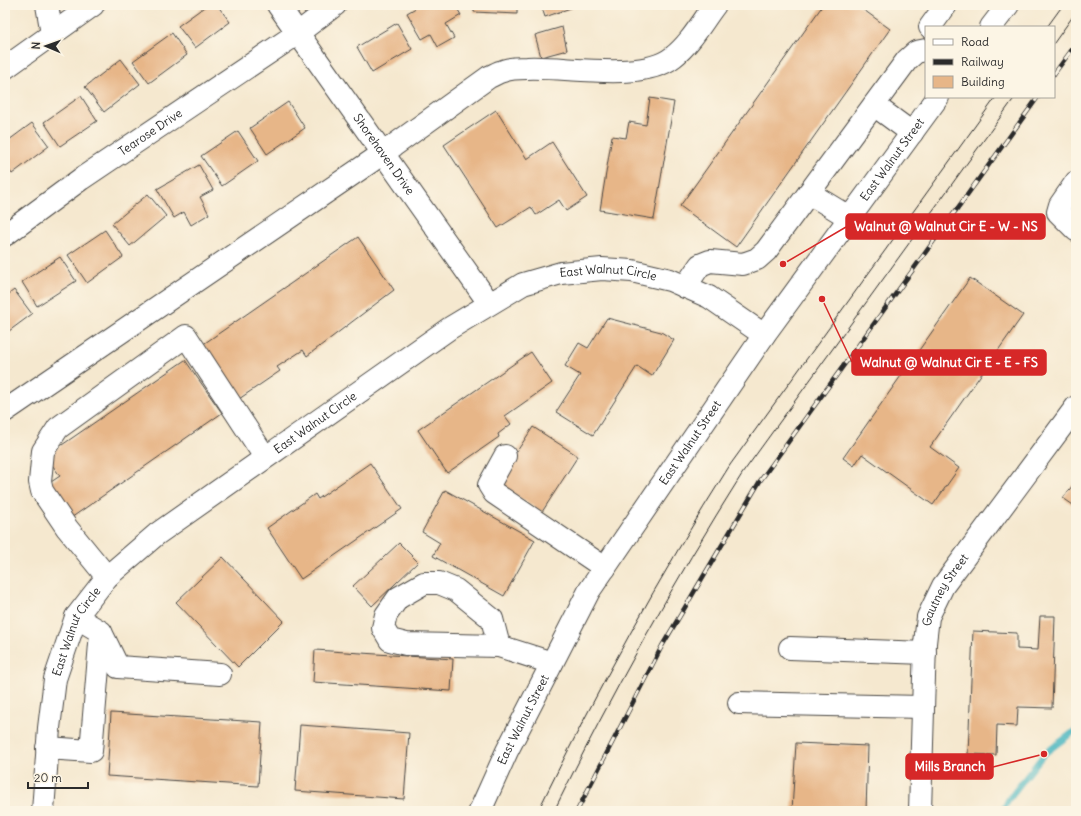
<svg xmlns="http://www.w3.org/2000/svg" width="1081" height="816" font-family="Delius,sans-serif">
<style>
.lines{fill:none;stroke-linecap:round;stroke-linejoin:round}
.stream{stroke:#46b5c0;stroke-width:6}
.building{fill:#e7b688}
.minor-casing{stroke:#494744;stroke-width:24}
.minor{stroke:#fff;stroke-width:22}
.tram{stroke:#2b2b2b;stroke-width:1}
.rail-casing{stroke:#2b2b2b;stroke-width:4.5}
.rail{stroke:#fcf5e5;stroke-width:3;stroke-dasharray:9;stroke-linecap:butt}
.labels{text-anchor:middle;stroke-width:3;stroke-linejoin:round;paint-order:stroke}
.street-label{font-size:12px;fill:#2b2b2b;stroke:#fcf5e5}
.leader{fill:none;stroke:#d62828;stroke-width:1.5}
.callout-dot{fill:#d62828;stroke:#fcf5e5;stroke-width:1.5}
.callout{fill:#d62828;stroke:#d62828;stroke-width:1.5}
.callout-label{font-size:13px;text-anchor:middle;font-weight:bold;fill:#fff}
</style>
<rect width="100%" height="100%" fill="#fcf5e5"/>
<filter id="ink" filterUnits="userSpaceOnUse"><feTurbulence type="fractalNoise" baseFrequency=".025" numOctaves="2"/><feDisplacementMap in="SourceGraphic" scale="8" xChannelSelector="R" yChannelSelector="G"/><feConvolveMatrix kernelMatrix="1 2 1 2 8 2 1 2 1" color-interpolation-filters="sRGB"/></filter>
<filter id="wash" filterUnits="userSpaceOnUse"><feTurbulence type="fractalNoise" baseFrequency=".012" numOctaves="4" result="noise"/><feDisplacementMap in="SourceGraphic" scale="16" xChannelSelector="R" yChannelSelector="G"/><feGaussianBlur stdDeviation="0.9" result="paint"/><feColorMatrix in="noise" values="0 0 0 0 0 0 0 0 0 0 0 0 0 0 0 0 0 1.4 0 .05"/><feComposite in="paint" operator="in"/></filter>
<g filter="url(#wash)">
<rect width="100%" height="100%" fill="#f5e8cf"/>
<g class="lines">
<path class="stream" d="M1003,811L1008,800L1044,754L1076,730"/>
</g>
<g id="blocks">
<path class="building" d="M207,5H217L230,22L195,48L178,26Z
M421,5H455L461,15L446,24L454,38L438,47L431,34L422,39L407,13Z
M474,5H517V14L474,12Z
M541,5H579L545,17Z
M823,5H857L890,29L736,247L680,206Z
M397,23L412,49L372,73L357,47Z
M562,27L567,50L541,57L535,35Z
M172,33L187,55L149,83L133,61Z
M121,59L140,84L104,112L85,87Z
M81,96L97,121L60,146L44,122Z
M650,98L674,102L654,219L600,210L612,136L626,138L629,122L646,125Z
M288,102L305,128L267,154L250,128Z
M496,110L527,159L552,142L587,197L566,211L559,200L536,215L531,207L498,228L444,145Z
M32,123L49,146L12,174L5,164V143Z
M238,131L258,161L222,186L201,156Z
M199,165L213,190L200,197L209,214L191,225L184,212L174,218L157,189Z
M148,194L166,216L130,246L112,224Z
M105,230L123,257L87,283L68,255Z
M358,237L394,290L307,356L303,350L277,367L280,371L239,399L202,345Z
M60,257L76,281L37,306L22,282Z
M970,278L1023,315L930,447L959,468L933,505L862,454L854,466L843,458Z
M14,290L32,314L5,334V297Z
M607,318L661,332L674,340L652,376L637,366L593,435L556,412L580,375L565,366L579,343L588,348Z
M531,352L552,383L505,416L511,424L498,434L499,437L447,473L418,430Z
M185,360L222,413L68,520L45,486L60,476L46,456Z
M533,427L578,456L542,512L496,483Z
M370,463L402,509L301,579L267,528L315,494L318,499Z
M1076,481V507L1063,498Z
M445,490L535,540L504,596L433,556L440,543L422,532Z
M399,543L418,562L372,606L353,586Z
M223,557L284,621L238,667L176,602Z
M1040,616H1055L1052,708L1018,707L1017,726L997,725L996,755L968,754L973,631L1017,633V649L1038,650Z
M315,650L453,659L451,691L313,682Z
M111,713L262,722L258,786L107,776Z
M300,725L409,733L404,799L295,791Z
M796,743L868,746L866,811H792Z"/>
</g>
</g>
<g filter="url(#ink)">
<use href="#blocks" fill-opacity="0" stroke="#494744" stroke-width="1"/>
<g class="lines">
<defs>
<g id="minor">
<path d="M47,5L52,34"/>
<path id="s1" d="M278,5L489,303"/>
<path d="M930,27L946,5"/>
<path d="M991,27L1008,5"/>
<path d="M5,68L93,5"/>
<path d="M874,105L912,133"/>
<path d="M1076,182L1060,205L1058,212L1076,230"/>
<path d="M809,193L850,218"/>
<path id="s2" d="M5,235L81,179L298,33L335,5"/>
<path d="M685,287L700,265L710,261L743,264L757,259L766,251L907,60L916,52L926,50"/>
<path d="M5,411L382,154L489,77C494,75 498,72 503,71C510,68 520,68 527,68C567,66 642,82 673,57C690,44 702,22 715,5"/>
<path d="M505,456L489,485L494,493L605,568"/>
<path d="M107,577L67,528L42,491L40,482L43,451L58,428L186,336L265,457"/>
<path d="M76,617L101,632L118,667L220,674"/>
<path d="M499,646L492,619L456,590L439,583H424L398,598L386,615L383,628L390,640L406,644L499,646L552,663"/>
<path d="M790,648L925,653"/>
<path d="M739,703L923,707"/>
<path d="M47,748L91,751L101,632"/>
<path id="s3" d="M43,811L49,728L55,679L76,617L107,577L157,534L450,328L523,284L561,273L602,269L632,271L670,280L709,297L764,335"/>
<path id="s4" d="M480,811L507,751L589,591L764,335L938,97"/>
<path id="s5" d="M920,811L925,643L928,617L943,586L1076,407"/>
</g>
</defs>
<use href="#minor" class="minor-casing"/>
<use href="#minor" class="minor"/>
<path class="tram" d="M1047,27L1063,5
M1054,43L1076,12
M538,811C596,692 659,577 730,465L996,97
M554,811C611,695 673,583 742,474L1015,97"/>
<defs>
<path id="rail" d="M1054,74L1076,44
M577,811L662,646L760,481L1038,97"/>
</defs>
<use href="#rail" class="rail-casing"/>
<use href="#rail" class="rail"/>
</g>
</g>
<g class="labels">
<g class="street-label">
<text dy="4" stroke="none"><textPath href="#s2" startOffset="178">Tearose Drive</textPath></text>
<text dy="4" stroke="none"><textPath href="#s1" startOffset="183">Shorehaven Drive</textPath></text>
<text dy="4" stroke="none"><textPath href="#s4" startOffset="773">East Walnut Street</textPath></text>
<text dy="4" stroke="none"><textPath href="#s3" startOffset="845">East Walnut Circle</textPath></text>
<text dy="4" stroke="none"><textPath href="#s3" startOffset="508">East Walnut Circle</textPath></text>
<text dy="4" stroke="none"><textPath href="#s4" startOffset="425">East Walnut Street</textPath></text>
<text dy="4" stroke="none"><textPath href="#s5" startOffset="226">Gautney Street</textPath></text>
<text dy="4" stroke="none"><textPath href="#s3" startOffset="185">East Walnut Circle</textPath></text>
<text dy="4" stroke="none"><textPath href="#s4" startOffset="101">East Walnut Street</textPath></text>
</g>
</g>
<path class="leader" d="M783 264L846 227M822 299L852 362M1044 754L993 767"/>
<g class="callout-dot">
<circle cx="783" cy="264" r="4"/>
<circle cx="822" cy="299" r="4"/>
<circle cx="1044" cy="754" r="4"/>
</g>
<g class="callout">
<rect x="846" y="214" width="199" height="25" rx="4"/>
<rect x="852" y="350" width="194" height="25" rx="4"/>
<rect x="906" y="754" width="87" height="25" rx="4"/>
</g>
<g class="callout-label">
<text x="946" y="231">Walnut @ Walnut Cir E - W - NS</text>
<text x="949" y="367">Walnut @ Walnut Cir E - E - FS</text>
<text x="950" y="771">Mills Branch</text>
</g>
<rect width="1081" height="816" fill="none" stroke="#fcf5e5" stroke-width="20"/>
<rect x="925" y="26" width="130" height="72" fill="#fcf5e5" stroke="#a8a49b"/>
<rect x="933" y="39" width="20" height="6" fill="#ffffff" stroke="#a8a49b"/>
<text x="961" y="46" font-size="12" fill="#2b2b2b">Road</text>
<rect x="933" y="59" width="20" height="6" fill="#2b2b2b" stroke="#a8a49b"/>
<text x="961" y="66" font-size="12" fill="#2b2b2b">Railway</text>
<rect x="933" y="76" width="20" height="12" fill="#e7b688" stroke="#a8a49b"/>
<text x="961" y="86" font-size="12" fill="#2b2b2b">Building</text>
<g transform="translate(46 46) rotate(272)" stroke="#fcf5e5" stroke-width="3" paint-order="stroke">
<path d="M0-3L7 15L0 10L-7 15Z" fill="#2b2b2b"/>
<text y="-6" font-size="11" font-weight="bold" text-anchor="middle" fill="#2b2b2b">N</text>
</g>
<path d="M28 782v6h60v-6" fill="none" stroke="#2b2b2b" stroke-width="2"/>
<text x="34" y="782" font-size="12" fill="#2b2b2b" stroke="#fcf5e5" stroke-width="3" paint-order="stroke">20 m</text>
</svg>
